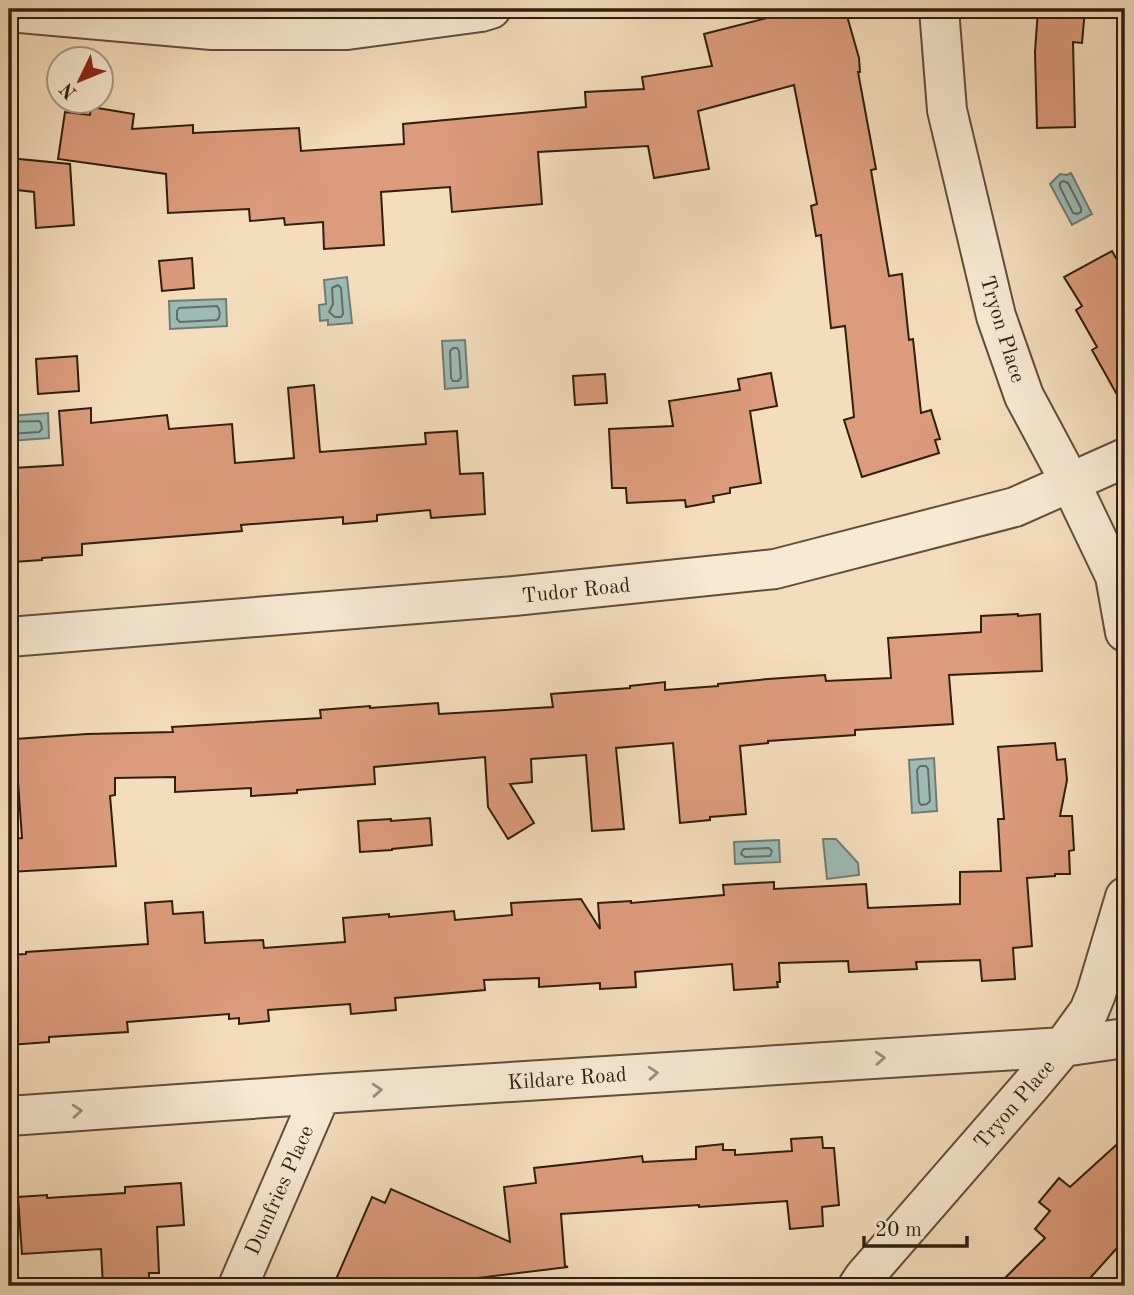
<svg xmlns="http://www.w3.org/2000/svg" width="1134" height="1295" font-family="'Old Standard TT',serif">
<style>
.water{fill:#9cbbb5;stroke:#707d73;stroke-width:2}
.lines{fill:none;stroke-linecap:round;stroke-linejoin:round}
.shore{stroke:#656d62;stroke-width:2}
.building{fill:#dc9b7c;stroke:#2e1f0f;stroke-width:2}
.minor-casing{stroke:#604e3a;stroke-width:42}
.minor{stroke:#f8e9d3;stroke-width:38}
.oneway{stroke:#9d8e7b}
.labels{text-anchor:middle;stroke-width:6;stroke-linejoin:round;paint-order:stroke}
.street-label{font-size:21px;fill:#2e1f0f;stroke:#f8e9d3}
</style>
<rect width="100%" height="100%" fill="#f4ddbc"/>
<filter id="stains"><feTurbulence type="fractalNoise" baseFrequency=".00286" numOctaves="4"/><feColorMatrix values="0 0 0 0 .2 0 0 0 0 .09 0 0 0 0 .02 0 0 0 .5 -.17"/></filter>
<radialGradient id="worn" r=".72"><stop offset=".6" stop-color="#630" stop-opacity="0"/><stop offset="1" stop-color="#630" stop-opacity=".3"/></radialGradient>
<path class="water" d="M1071,173L1092,214L1072,225L1050,184L1060,174L1067,175Z
M347,277L352,323L328,325V320L320,321L319,305L326,304L324,280Z
M226,299L227,326L170,329L169,301Z
M465,340L468,387L445,389L442,341Z
M48,413L49,438L9,441V416Z
M934,758L937,811L912,813L909,760Z
M823,839H836L858,863L859,875L827,879Z
M779,840L780,862L735,864L734,842Z"/>
<g class="lines">
<path class="shore" d="M1063,181L1068,183L1081,208V212L1077,214L1073,213L1060,187V183Z
M338,285L341,288L343,314L341,317H335L329,312L333,304L332,288Z
M217,306C220,309 221,317 217,320L180,322L177,319V311L179,308Z
M453,348H457L459,351L461,378L458,381H453L451,378L450,351Z
M9,422L39,421L41,423L42,429L39,432L9,434
M920,766H926L928,769L930,801L927,804L921,805L919,802L917,770Z
M769,848L772,851L770,856L745,857L741,854L742,851L744,849Z"/>
</g>
<path class="building" d="M765,9H845L859,58L860,72H858L876,169L871,170L889,276L902,274L909,340L913,339L921,413L931,410L940,439L935,440L939,453L862,477L844,420L854,417L845,326L831,328L821,235L816,236L811,206L817,204L794,85L698,111L709,169L654,178L648,146L538,152L542,204L452,212L450,187L381,192L384,245L324,249L323,222L285,225L284,218L250,221L249,209L168,213L166,174L58,159L65,112L90,115L91,107L134,114L132,129L193,125V133L299,128L301,151L404,144L403,124L586,107L585,92L644,89L642,77L712,66L704,34L767,18Z
M1038,9H1085L1082,43L1073,42L1075,127L1037,128L1035,52Z
M9,158L70,164L74,225L36,228L34,192L9,189Z
M1112,251L1125,274V409L1092,350L1097,347L1076,310L1082,306L1064,277Z
M192,258L194,288L162,291L159,261Z
M77,356L79,391L38,394L36,359Z
M771,373L777,406L750,411L761,483L730,488V493L713,496L714,502L686,507L685,500L627,503L626,488H612L609,429L673,426L669,401L740,390L738,379Z
M605,374L607,403L575,405L573,376Z
M314,385L320,452L426,444L425,433L457,431L460,474L483,473L485,514L431,518L430,510L377,515V521L343,524V517L241,525L242,531L82,544V555L42,558V560L13,562L9,497L16,496L14,468L63,465L59,411L91,408V423L167,415L169,429L232,424L235,463L294,458L288,388Z
M1018,614V616L1040,614L1042,671L949,675L953,724L855,730V735L768,741V743L740,746L746,814L710,817V820L680,823L673,743L616,748L624,829L592,831L586,755L531,759L532,782L510,784L534,823L508,839L488,807L485,757L374,767L375,784L297,790V793L251,796V788L175,792V777L115,778V795L110,796L116,866L9,872V839L22,838L15,739L87,734L173,732L172,727L321,718L320,710L370,706V708L438,703L439,714L553,707L551,694L630,688V686L665,682V690L718,686V684L768,679L825,675L826,681L891,678L888,638L981,632V616Z
M1055,743L1057,760L1065,759L1067,780L1060,816H1072L1074,850L1069,851L1070,874H1055V876L1027,878L1032,946L1013,948L1015,979L982,981L980,960L916,962L917,969L849,972L848,961L779,963L780,982H777L778,987L734,990L732,964L635,972L636,987L600,989V983L539,987V978L484,980L485,990L395,998L396,1010L351,1014L350,1004L268,1010L269,1021L239,1024V1018L229,1019V1014L127,1022L128,1032L49,1037V1042L9,1045V955L26,954V952L148,944L145,903L172,901L173,914L203,912L205,943L263,940L264,948L345,942L343,918L389,914V917L454,911L455,920L512,915L511,903L581,899L600,929L598,903L631,901V903L724,895L723,885L774,882V889L866,884L868,908L960,904V872L1001,871L998,819H1004L998,747Z
M430,818L432,845L392,849V850L360,852L358,821L391,819V821Z
M822,1137L823,1148H834L839,1205L822,1207L823,1226L790,1229L787,1201L699,1207V1205L561,1214L565,1266L568,1267L413,1286H333L372,1197L385,1203L391,1189L510,1242L504,1187L536,1183L534,1168L642,1156L643,1162L696,1159V1147L723,1144V1150H735V1155L792,1151L791,1139Z
M1125,1137V1239L1083,1286H997L1045,1238L1035,1229L1050,1211L1039,1202L1059,1178L1070,1187Z
M181,1183L184,1225L157,1227L159,1273H149V1286H103L101,1249L22,1254L18,1197L47,1195V1198L125,1193V1187Z"/>
<g class="lines">
<defs>
<path id="minor" d="M939,9L947,110L996,316L1024,396L1070,482L1115,576L1125,632
M9,12L212,30H347L481,12L491,9
M9,637L514,596L775,569L1015,507L1125,458
M9,1116L321,1094L1063,1047L1125,1038
M238,1286L321,1094
M858,1286L864,1277L1032,1084L1063,1047L1089,1011L1096,994L1125,897"/>
</defs>
<use href="#minor" class="minor-casing"/>
<use href="#minor" class="minor"/>
</g>
<defs><path id="oneway-chevron" d="M-2-3.5L2.5 0L-2 3.5" fill="none" stroke-width="1.6" stroke-linecap="round" stroke-linejoin="round" transform="scale(1.75)"/></defs>
<g class="oneway">
<use href="#oneway-chevron" transform="translate(880 1058) rotate(-4)"/>
<use href="#oneway-chevron" transform="translate(653 1073) rotate(-4)"/>
<use href="#oneway-chevron" transform="translate(377 1090) rotate(-4)"/>
<use href="#oneway-chevron" transform="translate(77 1111) rotate(-4)"/>
</g>
<g class="labels">
<g class="street-label">
<text transform="translate(1003 329) rotate(73)" y="7">Tryon Place</text>
<text transform="translate(576 590) rotate(-6)" y="7">Tudor Road</text>
<text transform="translate(567 1078) rotate(-4)" y="7">Kildare Road</text>
<text transform="translate(1014 1104) rotate(-49)" y="7">Tryon Place</text>
<text transform="translate(279 1190) rotate(-66)" y="7">Dumfries Place</text>
</g>
</g>
<rect width="1134" height="1295" fill="none" stroke="#f4ddbc" stroke-width="35"/>
<rect x="10" y="10" width="1113" height="1274" fill="none" stroke="#2e1f0f" stroke-width="3.5"/>
<rect x="18" y="18" width="1099" height="1260" fill="none" stroke="#2e1f0f" stroke-width="2"/>
<g transform="translate(80 80) rotate(227)"><circle r="33" fill="#f8e9d3" stroke="#a79885" stroke-width="2"/>
<path d="M0-5L12 26L0 18L-12 26Z" fill="#8f2418"/>
<text y="-10" font-size="19" font-weight="bold" text-anchor="middle" fill="#2e1f0f">N</text>
</g>
<path d="M864 1236v10h103v-10" fill="none" stroke="#2e1f0f" stroke-width="3.5"/>
<text x="875" y="1236" font-size="21" fill="#2e1f0f" stroke="#f8e9d3" stroke-width="5" paint-order="stroke">20 m</text>
<rect width="100%" height="100%" filter="url(#stains)"/>
<rect width="100%" height="100%" fill="url(#worn)"/>
</svg>
